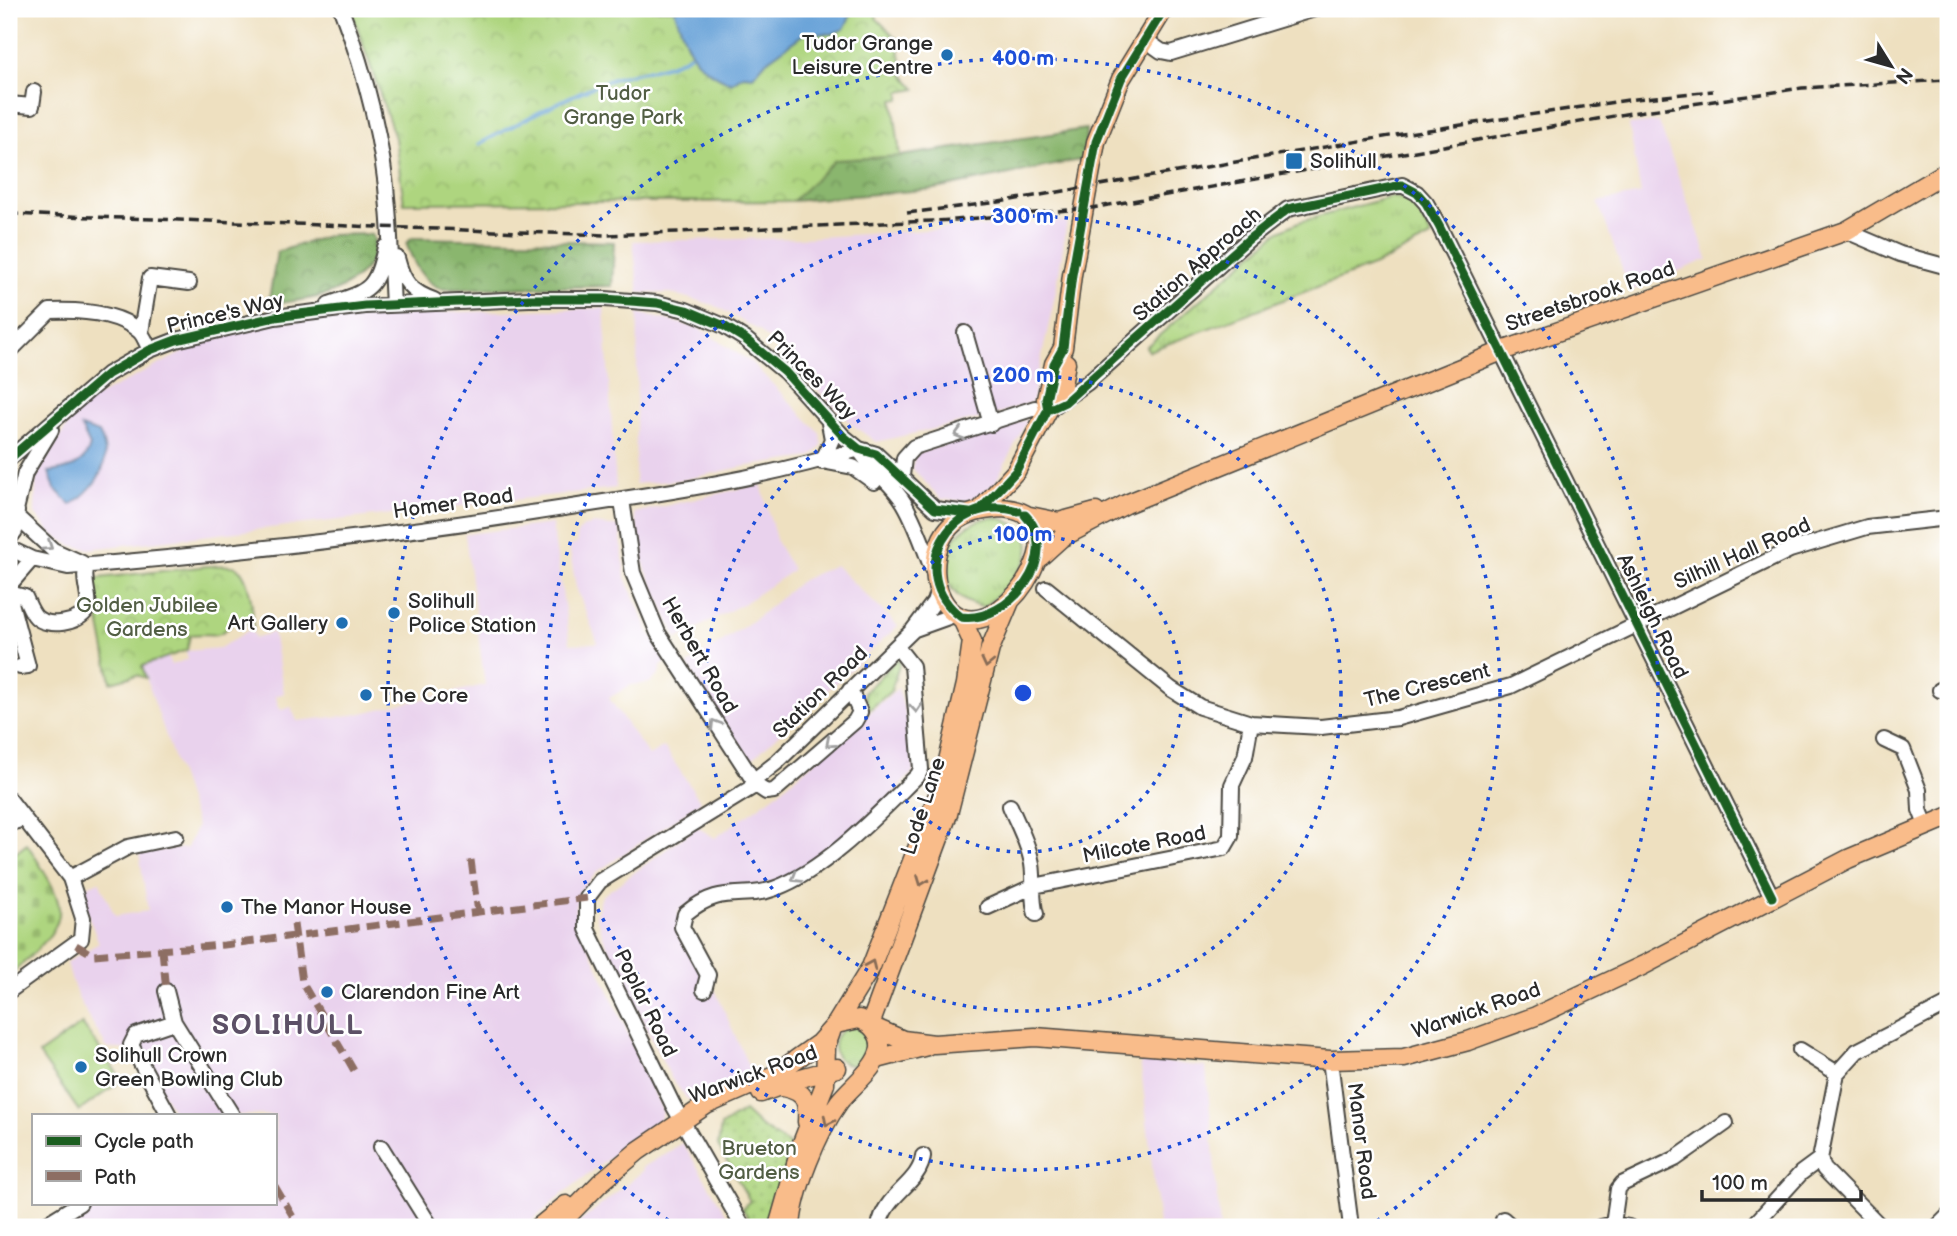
<svg xmlns="http://www.w3.org/2000/svg" width="1957" height="1236" font-family="'Balsamiq Sans',sans-serif">
<style>
.built{fill:#e9d2ed}
.grass{fill:url(#grass-tufts);stroke:#6c8055;stroke-width:2}
.forest{fill:url(#forest-crowns);stroke:#5a704c;stroke-width:2}
.cemetery{fill:url(#cemetery-stones);stroke:#6c8055;stroke-width:2}
.park{fill:url(#park-crowns);stroke:#6c8055;stroke-width:2}
.garden{fill:url(#garden-dots);stroke:#6c8055;stroke-width:2}
.pitch{fill:#aed57f;stroke:#6c8055;stroke-width:2}
.water{fill:#68a2d8;stroke:#4a6682;stroke-width:2}
.lines{fill:none;stroke-linecap:round;stroke-linejoin:round}
.stream{stroke:#68a2d8;stroke-width:3.5}
.minor-casing{stroke:#484641;stroke-width:18}
.major-casing{stroke:#484641;stroke-width:21}
.minor{stroke:#fff;stroke-width:14}
.major{stroke:#f9bc8a;stroke-width:18}
.rail{stroke:#2b2b2b;stroke-width:3.5;stroke-dasharray:10 5;stroke-linecap:butt}
.quiet{stroke:#8d6e63;stroke-width:7;stroke-dasharray:14 7;stroke-linecap:butt}
.cycleway-casing{stroke:#fff;stroke-width:13}
.cycleway{stroke:#1b5e20;stroke-width:9}
.oneway{stroke:#a0a0a0}
.oneway2{stroke:#886c56}
.ring{fill:none;stroke:#1d4ed8;stroke-width:3.5;stroke-dasharray:3.5 7}
.poi-dot{fill:#1f6fb2;stroke:#fff;stroke-width:2.5}
.labels{text-anchor:middle;stroke-width:5;stroke-linejoin:round;paint-order:stroke}
.poi-label{font-size:21px;fill:#2b2b2b;stroke:#fff;text-anchor:start}
.park-label{font-size:21px;fill:#525e44;stroke:#fff}
.street-label{font-size:21px;fill:#2b2b2b;stroke:#fff}
.district-label{font-size:28px;font-weight:bold;letter-spacing:2px;fill:#5c5066;stroke:#fff}
.centre{fill:#1d4ed8;stroke:#fff;stroke-width:3.5}
.ring-label{font-size:21px;text-anchor:middle;font-weight:bold;fill:#1d4ed8;stroke:#fff;stroke-width:5;stroke-linejoin:round;paint-order:stroke}
</style>
<defs>
<pattern id="grass-tufts" width="24" height="20" patternUnits="userSpaceOnUse" patternTransform="scale(1.75)"><rect width="24" height="20" fill="#aed57f"/><path d="M3 7l-1-3M5 7V3M7 7l1-3M15 17l-1-3M17 17v-4M19 17l1-3" fill="none" stroke="#96b76e"/></pattern>
<pattern id="forest-crowns" width="20" height="18" patternUnits="userSpaceOnUse" patternTransform="scale(1.75)"><rect width="20" height="18" fill="#8ab66e"/><path d="M2 6a3 3 0 1 1 6 0M12 15a3 3 0 1 1 6 0" fill="none" stroke="#71945b"/></pattern>
<pattern id="cemetery-stones" width="16" height="16" patternUnits="userSpaceOnUse" patternTransform="scale(1.75)"><rect width="16" height="16" fill="#aed57f"/><path d="M2 7V4a2 2 0 0 1 4 0v3zM10 15v-3a2 2 0 0 1 4 0v3z" fill="#96b76e"/></pattern>
<pattern id="park-crowns" width="20" height="18" patternUnits="userSpaceOnUse" patternTransform="scale(1.75)"><rect width="20" height="18" fill="#aed57f"/><path d="M2 6a3 3 0 1 1 6 0M12 15a3 3 0 1 1 6 0" fill="none" stroke="#96b76e"/></pattern>
<pattern id="garden-dots" width="8" height="8" patternUnits="userSpaceOnUse" patternTransform="scale(1.75)"><rect width="8" height="8" fill="#aed57f"/><path d="M2 2h.1M6 6h.1" fill="none" stroke="#96b76e" stroke-width="1.8" stroke-linecap="round"/></pattern>
</defs>
<rect width="100%" height="100%" fill="#fff"/>
<filter id="ink" filterUnits="userSpaceOnUse"><feTurbulence type="fractalNoise" baseFrequency=".0143" numOctaves="2"/><feDisplacementMap in="SourceGraphic" scale="14" xChannelSelector="R" yChannelSelector="G"/><feConvolveMatrix kernelMatrix="1 2 1 2 8 2 1 2 1" color-interpolation-filters="sRGB"/></filter>
<filter id="wash" filterUnits="userSpaceOnUse"><feTurbulence type="fractalNoise" baseFrequency=".00686" numOctaves="4" result="noise"/><feDisplacementMap in="SourceGraphic" scale="28" xChannelSelector="R" yChannelSelector="G"/><feGaussianBlur stdDeviation="1.57" result="paint"/><feColorMatrix in="noise" values="0 0 0 0 0 0 0 0 0 0 0 0 0 0 0 0 0 1.4 0 .05"/><feComposite in="paint" operator="in"/></filter>
<g filter="url(#wash)">
<rect width="100%" height="100%" fill="#eee0c0"/>
<path class="built" d="M1659,122L1708,259L1630,291L1598,202L1641,194L1629,125Z
M1067,221L1057,286L1032,402L995,415L876,442L850,423L760,331L714,305L670,293H639L633,241L803,238Z
M604,308L616,488L89,549L70,545L51,533L35,514L36,476L80,405L201,343L271,322L429,313Z
M638,313L699,328L752,363L820,433L822,446L811,457L741,467L683,480L635,484Z
M1028,419L995,483L979,496L965,501L941,499L912,468L915,454Z
M761,484L777,543L793,570L746,602L677,639L645,568L634,513Z
M552,524L570,644L598,643L576,587L569,546L577,544V533L584,527L593,524L620,527L625,577L649,632L668,661L661,666L658,676L649,683L631,685L609,698L649,756L664,747L701,802L597,872L579,892L575,910L581,929L663,1112L659,1121L566,1191L525,1227H57L98,1203H275V1115H175L140,1051L107,1048L78,998L66,963L99,943L78,890L99,881L115,916L148,911L139,852L187,848L197,826L142,666L168,657L171,665L188,659L186,651L220,648L251,629L255,638L273,632L284,693L276,696L278,706L281,710L291,707L297,721L353,715L485,685L465,534Z
M835,565L898,626L751,760L713,709L688,665L755,619L802,580Z
M898,688L914,743V771L885,802L827,851L781,881L760,887L711,892L678,911L679,926L717,994L754,1079L693,1101L686,1098L671,1078L605,942L596,916L602,896L697,827L715,838L779,792Z
M1140,1059L1206,1067L1220,1227H1159Z
M683,1143L734,1227H574L643,1171L642,1168Z"/>
<path class="grass" d="M1391,197L1409,199L1422,215L1431,237L1375,265L1149,351L1146,347L1279,231L1299,222Z
M996,517C1060,535 1016,582 983,607C926,597 936,522 996,517Z
M897,659L900,662L891,691L869,710L864,693Z
M834 1046a19 19 0 1 1 38 0a19 19 0 1 1-38 0Z"/>
<path class="forest" d="M1086,129L1085,159L935,189L793,201L626,202L634,165L836,160L900,156Z
M372,234C384,259 354,283 333,292C315,300 288,301 268,305L277,252L330,235Z
M412,238L614,242L612,286L441,289C421,280 414,264 406,243Z"/>
<path class="cemetery" d="M27,844C74,917 71,919 9,976V858Z"/>
<path class="park" d="M351,9H878L876,18L898,40L903,74L916,89L900,92V99L893,100L900,156L835,160L793,201L404,203L395,138Z
M208,566C216,566 229,564 236,567C250,574 254,615 253,629L243,620L236,619C217,643 213,631 190,635L187,650L142,666L146,678L137,675L111,682L98,614L89,595L90,579Z"/>
<path class="garden" d="M744,1111L761,1127L791,1146L774,1218L769,1223L753,1224L742,1208L750,1201L718,1146L721,1126Z"/>
<path class="pitch" d="M82,1024L122,1080L79,1111L39,1054Z"/>
<path class="water" d="M674,9H854L844,29L832,34L805,33L764,63L753,76L743,75L731,83C689,66 688,47 674,9Z
M81,427L99,433C115,463 96,487 71,505L55,489L49,472C68,470 85,466 90,446Z"/>
<g class="lines">
<path class="stream" d="M479,144C521,122 563,98 607,81C636,70 662,72 690,55"/>
</g>
</g>
<g filter="url(#ink)">
<g class="lines">
<defs>
<path id="minor" d="M341,9C365,72 383,140 388,208C391,240 391,272 393,305
M1144,39L1161,51L1171,53L1315,9
M9,104L32,106L34,92
M1846,231L1900,254L1948,267
M397,258C403,282 411,292 434,300
M329,304C369,291 376,290 385,247
M141,332L150,278L189,283
M965,333L991,424
M9,352L50,311C77,310 117,312 139,331C144,335 147,345 150,350
M1053,407L1087,383L1249,239L1288,209L1402,185L1417,193L1426,203L1439,226L1772,897
M859,449C870,470 892,482 904,503C917,525 925,551 934,574
M9,459L108,374L150,350L176,340L275,317L365,306L529,299H605L657,303L686,310L724,326L745,339L785,372L843,436L859,449L876,454L935,509L969,513
M822,462L832,439L829,423
M827,462L853,467L874,482
M902,476L904,458L914,447L1035,408L1046,413
M622,500L633,573L658,633L757,786L766,792L774,791L855,721L860,712L850,690
M16,510L25,473L51,430
M17,517L53,550L82,563
M9,539L15,531L17,511
M9,548L32,559L68,567C223,554 378,537 531,513C642,496 752,482 859,449
M1046,588L1171,689L1200,707L1251,723L1321,727L1398,718L1511,686L1790,550L1867,527L1948,518
M9,591L12,582L32,559
M9,593L25,597C28,603 31,612 36,617C47,628 80,624 87,609C92,598 81,581 87,565
M9,595L28,666L20,667
M915,629L957,614
M1940,690L1948,687
M1884,740L1903,749L1919,790L1920,810L1926,825
M9,799L70,878
M1010,806C1017,823 1027,841 1031,859C1036,878 1030,896 1036,914
M9,824L23,819
M70,878L128,847L176,837
M988,907L1034,886L1224,848L1231,836L1232,785L1245,757L1251,723
M704,990L708,975L682,927L685,914C722,883 742,901 776,888C827,869 879,813 918,775L921,769L912,666L897,647
M9,991L81,939L83,918L70,878
M166,991L174,1022L232,1115
M1800,1050L1837,1073L1857,1051L1948,1004
M1330,1060L1351,1227
M1837,1073L1820,1159L1824,1169L1881,1227
M169,1115L131,1045L136,1035L174,1022
M381,1147L431,1227
M1503,1219L1512,1227
M1613,1224L1618,1189L1622,1184L1675,1159L1726,1123
M41,1227L80,1203
M743,1227L673,1105L587,929V898L600,881L751,788L753,781L776,763L913,630L934,602L938,589
M879,1227C884,1194 920,1184 923,1156
M1600,1227L1613,1224L1629,1227
M1752,1227L1801,1173L1820,1159
M1937,1227L1948,1216"/>
<path id="major" d="M1048,410L1046,399L1054,364L1063,348L1072,275L1096,142L1121,79L1164,9
M999,508C1089,511 1008,639 960,617C928,601 928,544 954,523C967,512 982,510 999,508Z
M980,510L1016,471L1048,410L1060,396L1066,363
M1025,515L1059,522L1096,512
M1040,557L1061,538L1126,504L1502,351L1846,231L1948,171
M836,1024L871,967L943,782L966,684L972,641L961,617
M870,1025L948,814L990,649L1011,599
M873,1027L903,1040L934,1044L1035,1037L1330,1060L1404,1058L1468,1041L1536,1016L1644,965L1848,859L1948,817
M877,1059L927,1046
M777,1086C802,1090 809,1096 807,1122
M761,1093L801,1078L837,1068
M539,1227L566,1205
M557,1227L600,1183L638,1151L706,1105L774,1075L819,1043L836,1024L859,1019C871,1023 881,1034 880,1047C878,1068 851,1086 839,1102C818,1131 793,1191 791,1227
M778,1227L802,1143L825,1084L826,1046L831,1032"/>
</defs>
<use href="#minor" class="minor-casing"/>
<use href="#major" class="major-casing"/>
<use href="#minor" class="minor"/>
<use href="#major" class="major"/>
<path class="rail" d="M907,213L999,202L1402,134L1635,99L1713,91
M9,214L607,235L955,220L1092,208L1631,113L1802,88L1948,80"/>
<path class="quiet" d="M471,860L478,913
M294,924L302,982L356,1074
M76,945L93,955L224,945L587,898
M162,950L166,991
M275,1186L299,1227"/>
<defs>
<path id="cycleway" d="M1048,410L1065,402L1249,239L1288,209L1402,185L1417,193L1426,203L1439,226L1772,897
M1048,410L1046,399L1054,364L1063,348L1072,275L1096,142L1121,79L1164,9
M9,459L108,374L150,350L176,340L275,317L365,306L529,299H605L657,303L686,310L724,326L745,339L785,372L843,436L859,449L876,454L935,509L969,513
M980,510L1016,471L1046,413
M1018,511C949,491 904,574 961,617C1009,624 1064,554 1025,515"/>
</defs>
<use href="#cycleway" class="cycleway-casing"/>
<use href="#cycleway" class="cycleway"/>
</g>
<defs><path id="oneway-chevron" d="M-2-3.5L2.5 0L-2 3.5" fill="none" stroke-width="1.6" stroke-linecap="round" stroke-linejoin="round" transform="scale(1.75)"/></defs>
<g class="oneway">
<use href="#oneway-chevron" transform="translate(959 434) rotate(164)"/>
<use href="#oneway-chevron" transform="translate(48 546) rotate(34)"/>
<use href="#oneway-chevron" transform="translate(916 708) rotate(85)"/>
<use href="#oneway-chevron" transform="translate(715 724) rotate(-122)"/>
<use href="#oneway-chevron" transform="translate(830 743) rotate(139)"/>
<use href="#oneway-chevron" transform="translate(796 878) rotate(149)"/>
</g>
<g class="oneway2">
<use href="#oneway-chevron" transform="translate(987 663) rotate(103)"/>
<use href="#oneway-chevron" transform="translate(922 881) rotate(111)"/>
<use href="#oneway-chevron" transform="translate(871 965) rotate(-66)"/>
<use href="#oneway-chevron" transform="translate(828 1121) rotate(117)"/>
</g>
</g>
<g class="ring">
<circle cx="1023" cy="693" r="159"/>
<circle cx="1023" cy="693" r="318"/>
<circle cx="1023" cy="693" r="477"/>
<path d="M677 1226A635 635 0 1 1 1369 1226"/>
</g>
<g class="poi-dot">
<circle cx="947" cy="55" r="7"/>
<rect x="1285" y="152" width="18" height="18" rx="3.5"/>
<circle cx="394" cy="613" r="7"/>
<circle cx="342" cy="623" r="7"/>
<circle cx="366" cy="695" r="7"/>
<circle cx="227" cy="907" r="7"/>
<circle cx="327" cy="992" r="7"/>
<circle cx="81" cy="1067" r="7"/>
</g>
<g class="labels">
<g class="poi-label">
<text x="933" y="50" text-anchor="end">Tudor Grange<tspan x="933" dy="24">Leisure Centre</tspan></text>
<text x="1310" y="168">Solihull</text>
<text x="408" y="608">Solihull<tspan x="408" dy="24">Police Station</tspan></text>
<text x="328" y="630" text-anchor="end">Art Gallery</text>
<text x="380" y="702">The Core</text>
<text x="241" y="914">The Manor House</text>
<text x="341" y="999">Clarendon Fine Art</text>
<text x="95" y="1062">Solihull Crown<tspan x="95" dy="24">Green Bowling Club</tspan></text>
</g>
<g class="park-label">
<text x="623" y="100">Tudor<tspan x="623" dy="24">Grange Park</tspan></text>
<text x="147" y="612">Golden Jubilee<tspan x="147" dy="24">Gardens</tspan></text>
<text x="759" y="1155">Brueton<tspan x="759" dy="24">Gardens</tspan></text>
</g>
<g class="street-label">
<text transform="translate(1197 264) rotate(-41)" y="7">Station Approach</text>
<text transform="translate(1590 296) rotate(-19)" y="7">Streetsbrook Road</text>
<text transform="translate(225 313) rotate(-13)" y="7">Prince's Way</text>
<text transform="translate(812 375) rotate(45)" y="7">Princes Way</text>
<text transform="translate(453 503) rotate(-8)" y="7">Homer Road</text>
<text transform="translate(1742 553) rotate(-24)" y="7">Silhill Hall Road</text>
<text transform="translate(1653 616) rotate(64)" y="7">Ashleigh Road</text>
<text transform="translate(700 655) rotate(60)" y="7">Herbert Road</text>
<text transform="translate(1427 685) rotate(-14)" y="7">The Crescent</text>
<text transform="translate(820 692) rotate(-44)" y="7">Station Road</text>
<text transform="translate(923 806) rotate(-72)" y="7">Lode Lane</text>
<text transform="translate(1144 844) rotate(-11)" y="7">Milcote Road</text>
<text transform="translate(646 1003) rotate(64)" y="7">Poplar Road</text>
<text transform="translate(1476 1010) rotate(-19)" y="7">Warwick Road</text>
<text transform="translate(753 1074) rotate(-20)" y="7">Warwick Road</text>
<text transform="translate(1362 1141) rotate(83)" y="7">Manor Road</text>
</g>
<g class="district-label">
<text x="288" y="1034">SOLIHULL</text>
</g>
</g>
<circle cx="1023" cy="693" r="10" class="centre"/>
<g class="ring-label">
<text x="1023" y="65">400 m</text>
<text x="1023" y="223">300 m</text>
<text x="1023" y="382">200 m</text>
<text x="1023" y="541">100 m</text>
</g>
<rect width="1957" height="1236" fill="none" stroke="#fff" stroke-width="35"/>
<rect x="32" y="1114" width="245" height="91" fill="#ffffff" stroke="#aaaaaa" stroke-width="2"/>
<rect x="46" y="1136" width="35" height="10" fill="#1b5e20" stroke="#aaaaaa" stroke-width="2"/>
<text x="94" y="1148" font-size="21" fill="#2b2b2b">Cycle path</text>
<rect x="46" y="1171" width="35" height="10" fill="#8d6e63" stroke="#aaaaaa" stroke-width="2"/>
<text x="94" y="1184" font-size="21" fill="#2b2b2b">Path</text>
<g transform="translate(1891 66) rotate(127)" stroke="#ffffff" stroke-width="5" paint-order="stroke">
<path d="M0-5L12 26L0 18L-12 26Z" fill="#2b2b2b"/>
<text y="-10" font-size="19" font-weight="bold" text-anchor="middle" fill="#2b2b2b">N</text>
</g>
<path d="M1702 1190v10h159v-10" fill="none" stroke="#2b2b2b" stroke-width="3.5"/>
<text x="1712" y="1190" font-size="21" fill="#2b2b2b" stroke="#ffffff" stroke-width="5" paint-order="stroke">100 m</text>
</svg>
